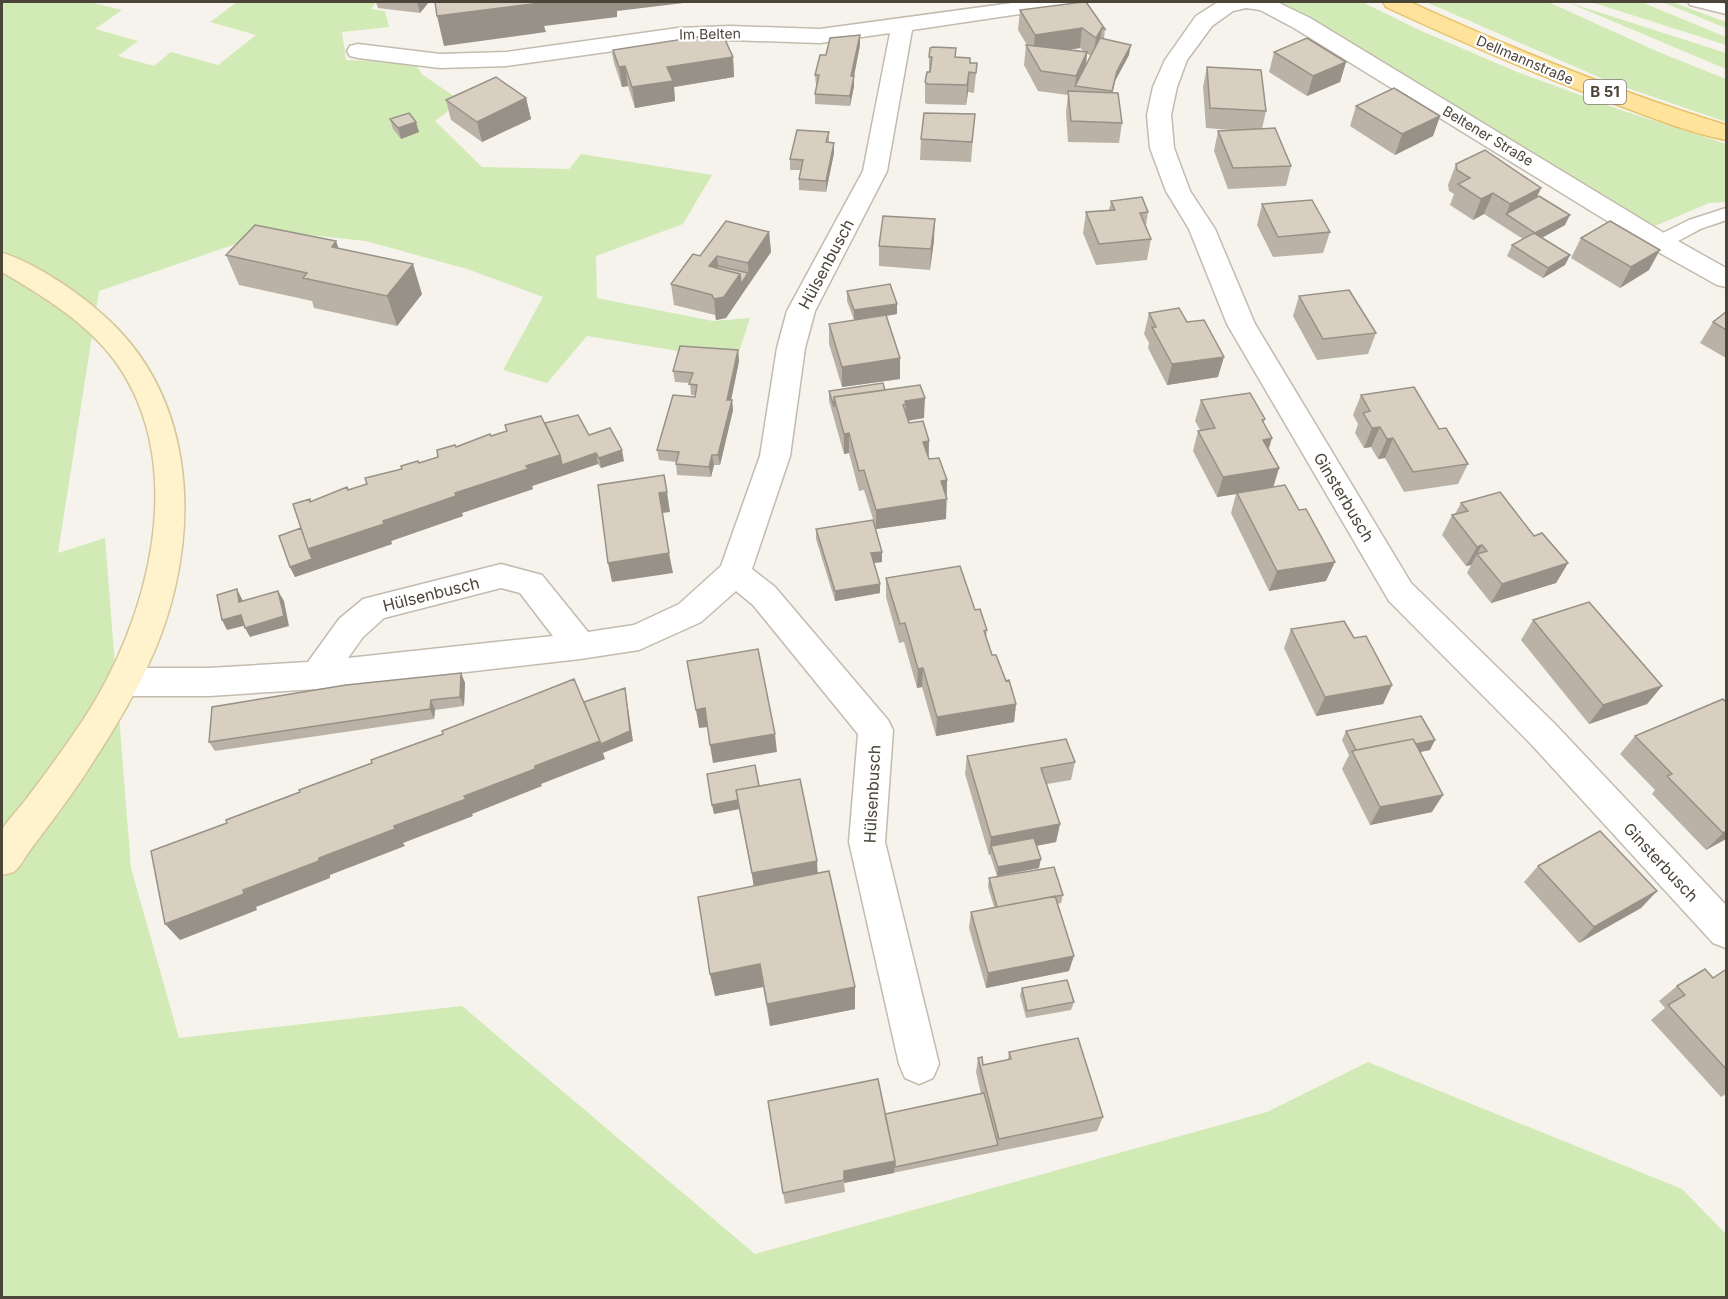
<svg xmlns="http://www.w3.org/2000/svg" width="1728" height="1299" font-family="Inter,sans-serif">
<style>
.green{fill:#d2eab5}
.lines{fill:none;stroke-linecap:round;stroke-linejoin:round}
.service-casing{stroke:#c2bbae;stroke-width:3}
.minor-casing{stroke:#c2bbae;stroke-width:3}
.secondary-casing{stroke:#d6c79b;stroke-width:3}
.primary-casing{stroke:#e6c16a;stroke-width:3}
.service{fill:#fff;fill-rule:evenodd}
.minor{fill:#fff;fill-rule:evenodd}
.secondary{fill:#fff3cd;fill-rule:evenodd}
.primary{fill:#ffe39c;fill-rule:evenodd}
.wall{fill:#bab2a6;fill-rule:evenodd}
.shaded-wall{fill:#979187}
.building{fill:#d8cfc1;stroke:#979187;stroke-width:1.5}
.labels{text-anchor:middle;stroke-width:4.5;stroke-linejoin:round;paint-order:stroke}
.far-street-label{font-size:14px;fill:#4b4439;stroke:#fff}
.shield{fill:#fff;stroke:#817c74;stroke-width:1.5}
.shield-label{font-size:15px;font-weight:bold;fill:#4b4439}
.street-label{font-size:16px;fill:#4b4439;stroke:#fff}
</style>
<rect width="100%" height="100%" fill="#f6f3ec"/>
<path class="green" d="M2,2H89L122,10L95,29L138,41L118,56L154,66L171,52L218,65L256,35L210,22L237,2H376L371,9L385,11L389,27L342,32L346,60L414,63L423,75L461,101L435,121L482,167L569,169L581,154L712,175L683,224L596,256L597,298L713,321L750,318L737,358L702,355L587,336L547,383L503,370L543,297L467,269L366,241L280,232L227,247L99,291L58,553L105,538L131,868L179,1038L462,1006L755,1254L1267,1112L1368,1062L1682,1189L1726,1234V1298H2Z
M1273,2H1362L1417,29L1517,72L1621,110L1726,144V202L1709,203L1655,226L1329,30Z
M1426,2H1548L1661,53L1726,79V122L1610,82Z
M1567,2L1726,53V69Z
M1591,2H1641L1726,37V45Z
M1662,2H1672L1726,22V28Z"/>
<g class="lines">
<defs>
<path id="service" d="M1688,2H1714L1726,4V14L1690,5Z
M1726,208V220C1719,223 1711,225 1703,228C1688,234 1670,250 1653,246L1651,242L1653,238L1689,220Z"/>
<path id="minor" d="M1019,2H1072L1069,7L1061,8L912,30L887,171L815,311L805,348L790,456L752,569L775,587L888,720L893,730L885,842L939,1064L933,1078L919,1084L905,1078L899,1064L849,842L858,734L753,605L736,591L701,622L639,650L580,659L317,689L209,696H123L111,692L106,682L111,672L123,668H209L308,662L339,619L363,599L501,564L542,575L588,632L634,625L679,604L721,566L760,456L777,348L787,311L863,171L890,33L820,43L730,40L678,42L507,66L440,68L358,58L350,56L347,51L350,46L358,44L440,54L507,52L678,28L730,26L820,29ZM501,588L520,593L553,636L348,658L363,637L384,618Z
M1218,2H1277L1310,18L1669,236L1726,268V287L1717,285L1651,248L1294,28L1260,10L1246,8L1233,11L1212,26L1187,60L1177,87L1171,115L1174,148L1190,191L1215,229L1255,324L1411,583L1554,723L1726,905V948L1713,943L1530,743L1389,601L1227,324L1189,229L1166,191L1150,148L1147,115L1153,87L1165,60L1196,16Z"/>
<path id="secondary" d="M2,253C32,261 79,293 102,314C194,394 201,523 162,632C143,684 112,733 82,779C66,803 48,826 31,849C26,855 21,866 15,871C12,873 6,874 2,875C1,867 0,838 2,830C8,819 20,808 27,798C46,773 65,747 83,720C148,622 191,466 115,361C86,322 43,296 2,272Z"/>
<path id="primary" d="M1383,2H1410C1513,49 1618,92 1726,125V140C1690,133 1653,118 1618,105C1539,76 1462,42 1386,7Z"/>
</defs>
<use href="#service" class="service-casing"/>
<use href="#minor" class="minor-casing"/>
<use href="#secondary" class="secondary-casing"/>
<use href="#primary" class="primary-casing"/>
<use href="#service" class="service"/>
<use href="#minor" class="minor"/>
<use href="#secondary" class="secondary"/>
<use href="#primary" class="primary"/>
</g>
<path class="wall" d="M376,2H429L420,13L378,8Z
M1020,10L1105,29L1104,39L1129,55L1115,81L1113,92L1122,123L1119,143L1068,142L1066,112L1068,95L1038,91L1024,65L1026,45H1027L1018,30ZM1080,48L1085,52L1068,50ZM1087,54L1091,56L1086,65Z
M860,45L854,76V86L850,106L815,104V94L816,85L815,75L826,55Z
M956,48V57L970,63H977L974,93L968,92L966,105L927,104L925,103V82L929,72V57Z
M1274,52L1346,62L1340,82L1307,96L1269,72Z
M612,53L733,57L734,77L674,87L675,101L635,108L628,86L622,87L614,63Z
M1207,67L1266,111L1262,129L1291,166L1286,186L1228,189L1214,151L1218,131L1232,130L1206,128L1203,87Z
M526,98L531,119L482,142L451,120L446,100Z
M1356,106L1440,116L1433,136L1395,155L1350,126Z
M975,114L971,162L920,160L921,139Z
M390,119L419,132L401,139L393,129Z
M829,132V143L834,153L826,192L799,190V179L801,170H790V159Z
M1456,164L1541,188L1536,198L1565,225L1542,238L1570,255L1565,265L1543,278L1507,256L1512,245L1523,239L1484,214L1473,220L1450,205L1454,194L1449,191L1448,185Z
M1111,201L1148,212L1146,226L1151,239L1147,260L1096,265L1083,233L1086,212L1109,210Z
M1262,204L1330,232L1323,253L1273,257L1257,225Z
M769,232L771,252L726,318L716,320L715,315L674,305L671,284L700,256Z
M1581,238L1649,270L1620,288L1571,258Z
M934,240L930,270L879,266V246Z
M338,248L422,294L397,326L314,308L312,301L239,285L226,255Z
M847,291L897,314L886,316L900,358V379L842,387L829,344V324L854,320L847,301Z
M1299,296L1376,333L1368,354L1317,360L1293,316Z
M1726,312V358L1700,343L1713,322Z
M1149,313L1187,322L1218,377L1167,385L1148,348L1149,343L1144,334Z
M738,350L739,361L731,400H732L733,410L720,465H714L711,477L677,475L676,464V462L659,460L657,450L695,395H691L690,383L675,382L673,371Z
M920,385L924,418L908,421L909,423L929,441V459L947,480L946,519L876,529L864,490L859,491L849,453L844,454L829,401V391L885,390Z
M1361,395L1439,429L1468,464L1458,484L1404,492L1385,458L1378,459L1371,447L1364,448L1355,433L1358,424L1353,415Z
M1201,400L1265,419L1263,423L1272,438L1269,449L1279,468L1273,487L1326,581L1269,591L1231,513L1236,494L1217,497L1193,451L1198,431L1200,430L1195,421Z
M545,423L589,435L624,461L601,468L598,464L532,486L533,489L462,513L463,516L391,541L392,544L295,577L290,567L301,528L311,502L367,484L402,469L438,457L456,447L507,431L505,425Z
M1461,503L1534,536L1568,563L1556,583L1491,603L1467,573L1471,565L1466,566L1442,535L1452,515L1455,514Z
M816,529L882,562L874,563L880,584V593L835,601L816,539Z
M886,578L975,610L987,630L986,638L992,655L1016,704L1014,722L936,736L922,687L917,688L904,642L899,643L886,597Z
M1533,620L1662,686L1647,704L1589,724L1521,640Z
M1291,629L1354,638L1392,685L1383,704L1316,716L1284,648Z
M461,673L465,683L464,706L435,710L434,719L215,751L209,742Z
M1726,702V839L1706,850L1652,794L1655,790L1620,754L1635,736Z
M1346,731L1430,750L1420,752L1432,812L1370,825L1342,769L1349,755L1342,740Z
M967,756L1075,762L1071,780L1047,784L1060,824L1056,842L1036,846L1039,868L997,876L990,854L989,855L965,774Z
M759,786L817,861V873L855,1009L770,1026L763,987L715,996L754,886L739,809L714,814Z
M1538,866L1657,891L1641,908L1579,943L1524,882Z
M989,878L1063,895L1061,903L1057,904L1069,971L986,988L969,928L971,912L994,907L988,887Z
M1726,972V1094L1721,1097L1651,1020L1665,1008L1659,1001L1677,986L1713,978Z
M1022,988L1074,1002L1071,1010L1026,1018L1020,995Z
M1009,1052L1103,1117L1097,1131L844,1183L845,1192L785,1204L768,1101L885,1114L981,1094L976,1072L978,1058L983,1065L1008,1060Z"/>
<path class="shaded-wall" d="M417,2H429L420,13Z
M540,2H692L617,11V17L544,26L546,32L444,46L437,16Z
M1082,28L1080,48L1033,55L1035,35Z
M1102,28L1099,48L1093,58L1096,38Z
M860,35V45L852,86L851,76Z
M1131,45L1129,55L1115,81L1110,101L1117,71Z
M1087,52L1085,73L1075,86L1076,76Z
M733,57L734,77L674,87L675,101L635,108L632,87L667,67Z
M1346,62L1340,82L1307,96L1313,76Z
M625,66L628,86L622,87L619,67Z
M969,72L968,92L966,105L967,85Z
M854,76V86L850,106V96Z
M526,98L531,119L482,142L477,122Z
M1440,116L1433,136L1395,155L1402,134Z
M416,122L419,132L401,139L398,128Z
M834,143V153L826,192V181Z
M1541,188L1532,208L1506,214L1510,204Z
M1493,193L1484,214L1473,220L1481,199Z
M1570,215L1565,225L1530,244L1535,233Z
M935,219L934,240L930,270L931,249Z
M769,232L771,252L749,284L748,263Z
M336,241L347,271L332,247Z
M1660,250L1649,270L1620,288L1631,267Z
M1570,255L1565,265L1543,278L1548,268Z
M717,256L719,276L709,266Z
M413,264L422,294L397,326L387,296Z
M748,273L749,284L726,318L716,320L714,299L740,274Z
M897,304V314L854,321V310Z
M738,350L739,361L729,410L727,400Z
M1224,357L1218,377L1167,385L1172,364Z
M900,358V379L842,387V367Z
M925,398L924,418L905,421L906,404L905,401Z
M732,400L733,410L720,465L718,455Z
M1380,427L1371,447L1364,448L1372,428Z
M849,433V453L844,454V434Z
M1272,438L1265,458L1263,440Z
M1393,438L1385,458L1378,459L1387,439Z
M929,441L928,462L923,442Z
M622,450L624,461L601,468L599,458Z
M596,453L598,464L532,486L533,489L462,513L455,493L526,466L560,455Z
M712,455L714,465L711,477L709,467Z
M1279,468L1273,488L1217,497L1223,477Z
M947,480L946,519L876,529V510L941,481Z
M667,492L670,512L662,513L659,493Z
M456,496L463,516L391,541L392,544L295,577L290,567L308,549L383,521Z
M1482,545L1471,565L1466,566L1477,547Z
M882,552V562L871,563V553Z
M669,553L673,573L612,582L608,563Z
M1335,562L1326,581L1269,591L1277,571Z
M1568,563L1556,583L1491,603L1502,584Z
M880,584V593L835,601V591Z
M237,589L242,599L245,612L239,602Z
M278,591L284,601L289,626L250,637L245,628Z
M241,615L247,625L227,630L222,620Z
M923,668L922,687L917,688L918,669Z
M461,673L465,683L464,706L460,697Z
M1392,685L1383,704L1316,716L1325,697Z
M1662,686L1647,704L1589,724L1603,705Z
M625,688L633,741L603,753L605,759L541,784L542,786L472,814L473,816L403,843L405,846L330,875V878L256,907L257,910L180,940L165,924L535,766Z
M431,700L435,710L434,719L430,709Z
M1016,704L1014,722L936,736L937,717Z
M705,708L708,727L699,728L696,710Z
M775,734L777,752L713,763L710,745Z
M1435,740L1430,750L1358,764L1359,755Z
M1443,795L1432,812L1370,825L1380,807Z
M738,800L739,809L714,814L712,805Z
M1060,824L1056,842L994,854L991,846L990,854L989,855L991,837Z
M1726,831V839L1706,850L1723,833Z
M1041,859L1039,868L997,876L998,867Z
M817,861L818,878L754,890L752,873Z
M1657,891L1641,908L1579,943L1594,927Z
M1074,956L1069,971L986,988L988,973Z
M760,964L763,987L715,996L710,974Z
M855,987V1009L770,1026L767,1004Z
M895,1161L894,1173L844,1183V1171Z"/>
<path class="building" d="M435,2H540V3L437,16Z
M1083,2H1086L1105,29L1102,28L1096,38L1082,28L1035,35L1020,10Z
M722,33L733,57L667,67L673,81L632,87L625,66L619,67L613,50Z
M860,35L851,76H854L850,96L815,94L819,75H815L820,55H826L830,38Z
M1100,38L1131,45L1117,71L1112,91L1075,86Z
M1307,38L1346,62L1313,76L1274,52Z
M1026,45L1087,52L1076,76L1041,71Z
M933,47L956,48L955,57L970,58V63H977L976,73L969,72L967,85L928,84L925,82L927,72H930L932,57H929L930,48Z
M1207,67L1261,70L1266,111L1210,108Z
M496,77L526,98L477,122L446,100Z
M1394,88L1440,116L1402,134L1356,106Z
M1068,91L1118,93L1122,123L1071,121Z
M409,113L416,122L398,128L390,119Z
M924,113L975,114L972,142L921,139Z
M1275,128L1291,166L1233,168L1218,131Z
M797,130L829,132L826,142L834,143L826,181L799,179L803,160L790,159Z
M1485,150L1541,188L1510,204L1493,193L1481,199L1458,184L1470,178L1457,170L1456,164Z
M1539,196L1570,215L1535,233L1506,214Z
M1142,197L1148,212L1140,213L1151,239L1099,244L1086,212L1115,210L1111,201Z
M1312,200L1330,232L1278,237L1262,204Z
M883,216L935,219L931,249L879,246Z
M726,221L769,232L748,263L717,256L709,266L740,274L724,297L714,299L712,295L671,284L693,254L700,256Z
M1610,221L1660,250L1631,267L1581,238Z
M255,225L336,241L332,247L413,264L387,296L303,278L307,273L226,255Z
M1534,233L1570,255L1548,268L1512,245Z
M718,266L748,273L741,284L740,274L716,268Z
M890,284L897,304L854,310L847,291Z
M1349,290L1376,333L1323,339L1299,296Z
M1179,308L1187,322L1204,320L1224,357L1172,364L1152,327H1156L1149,313Z
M1726,312V330L1713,322Z
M886,315L900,358L842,367L829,324Z
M680,346L738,350L727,400H732L718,455H712L709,467L676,464L679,452L657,450L673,395L695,397L697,385L689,384L693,373L673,371Z
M883,383L885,390L834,397V407L829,391Z
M920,385L925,398L905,401L906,404L903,405L909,423L923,421L929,441L923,442L929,459L939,458L947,480L941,481L947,499L876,510L864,470L859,471L849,433L844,434L834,397Z
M1414,387L1439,429L1446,428L1468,464L1413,472L1393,438L1387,439L1380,427L1372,428L1363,413L1370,411L1361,395Z
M1250,393L1265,419L1262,420L1272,438L1263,440L1279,468L1223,477L1198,431L1215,428L1201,400Z
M578,415L589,435L610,428L622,450L599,458L596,453L562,465L560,455L545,423Z
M541,416L560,455L526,466L528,469L455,493L456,496L383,521L384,524L308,549L293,504L310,499V502L347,487L348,490L367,484L365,478L402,469L401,466L418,461L419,463L438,457L437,450L455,445L456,447L490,434L491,436L507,431L505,425Z
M664,475L667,492L659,493L669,553L608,563L598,485Z
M1285,485L1299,510L1306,509L1335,562L1277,571L1237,493Z
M1500,492L1534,536L1542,533L1568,563L1502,584L1477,554L1487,551L1482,545L1477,547L1452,515L1468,511L1461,503Z
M873,520L882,552L871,553L880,584L835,591L816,529Z
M301,528L308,549L312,559L290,567L279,536Z
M960,566L975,610L980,609L987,630L984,631L992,655H996L1006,681L1009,680L1016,704L937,717L923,668L918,669L905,623L900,624L886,578Z
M237,589L239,602L278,591L284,616L245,628L241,615L222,620L217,595Z
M1589,602L1662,686L1603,705L1533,620Z
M1344,621L1354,638L1366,636L1392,685L1325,697L1291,629Z
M758,649L775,734L710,745L705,708L696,710L687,661Z
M461,673L460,697L431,700L430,709L209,742L212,707L346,685Z
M574,679L600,741L535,766V769L464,796L466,799L394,826L395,829L319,858V861L243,890L244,894L165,924L151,851L227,823L226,820L300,792L299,790L372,763L371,760L443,734L442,731Z
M625,688L630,731L601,744L584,702Z
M1723,699L1726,702V831L1723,833L1667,776L1672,774L1635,736Z
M1421,716L1435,740L1416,744L1413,739L1356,750L1346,731Z
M1066,739L1075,762L1041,768L1060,824L991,837L967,756Z
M1413,739L1443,795L1380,807L1352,751Z
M755,765L759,786L736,790L738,800L712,805L707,774Z
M800,779L817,861L752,873L736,790Z
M1600,831L1657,891L1594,927L1538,866Z
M1034,838L1041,859L998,867L991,846Z
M1054,867L1063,895L997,907L989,878Z
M829,871L855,987L767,1004L760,964L710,974L698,897Z
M1055,896L1074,956L988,973L971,912Z
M1705,969L1713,978L1725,970L1726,972V1069L1668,1005L1685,995L1677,986Z
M1067,980L1074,1002L1027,1011L1022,988Z
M1078,1038L1103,1117L999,1139L978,1058L982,1057L983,1065L1011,1059L1009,1052Z
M878,1079L895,1161L844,1171V1180L783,1193L768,1101Z
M984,1093L998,1145L895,1167V1161L885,1114Z"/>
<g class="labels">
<g class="far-street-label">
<text transform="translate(710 34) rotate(-1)" y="5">Im Belten</text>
<text transform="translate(1525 60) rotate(23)" y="5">Dellmannstraße</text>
<text transform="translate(1488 136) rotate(31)" y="5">Beltener Straße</text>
</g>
<rect class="shield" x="1584" y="80" width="42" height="24" rx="4.5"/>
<g class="shield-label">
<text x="1605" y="97">B 51</text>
</g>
<g class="street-label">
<text transform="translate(826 264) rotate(-62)" y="6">Hülsenbusch</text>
<text transform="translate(1344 497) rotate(59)" y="6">Ginsterbusch</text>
<text transform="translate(431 594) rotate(-14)" y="6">Hülsenbusch</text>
<text transform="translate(872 794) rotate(-87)" y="6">Hülsenbusch</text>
<text transform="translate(1661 862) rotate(47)" y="6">Ginsterbusch</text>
</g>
</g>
<rect width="1728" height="1299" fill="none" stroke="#4b4439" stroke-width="6"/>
</svg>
